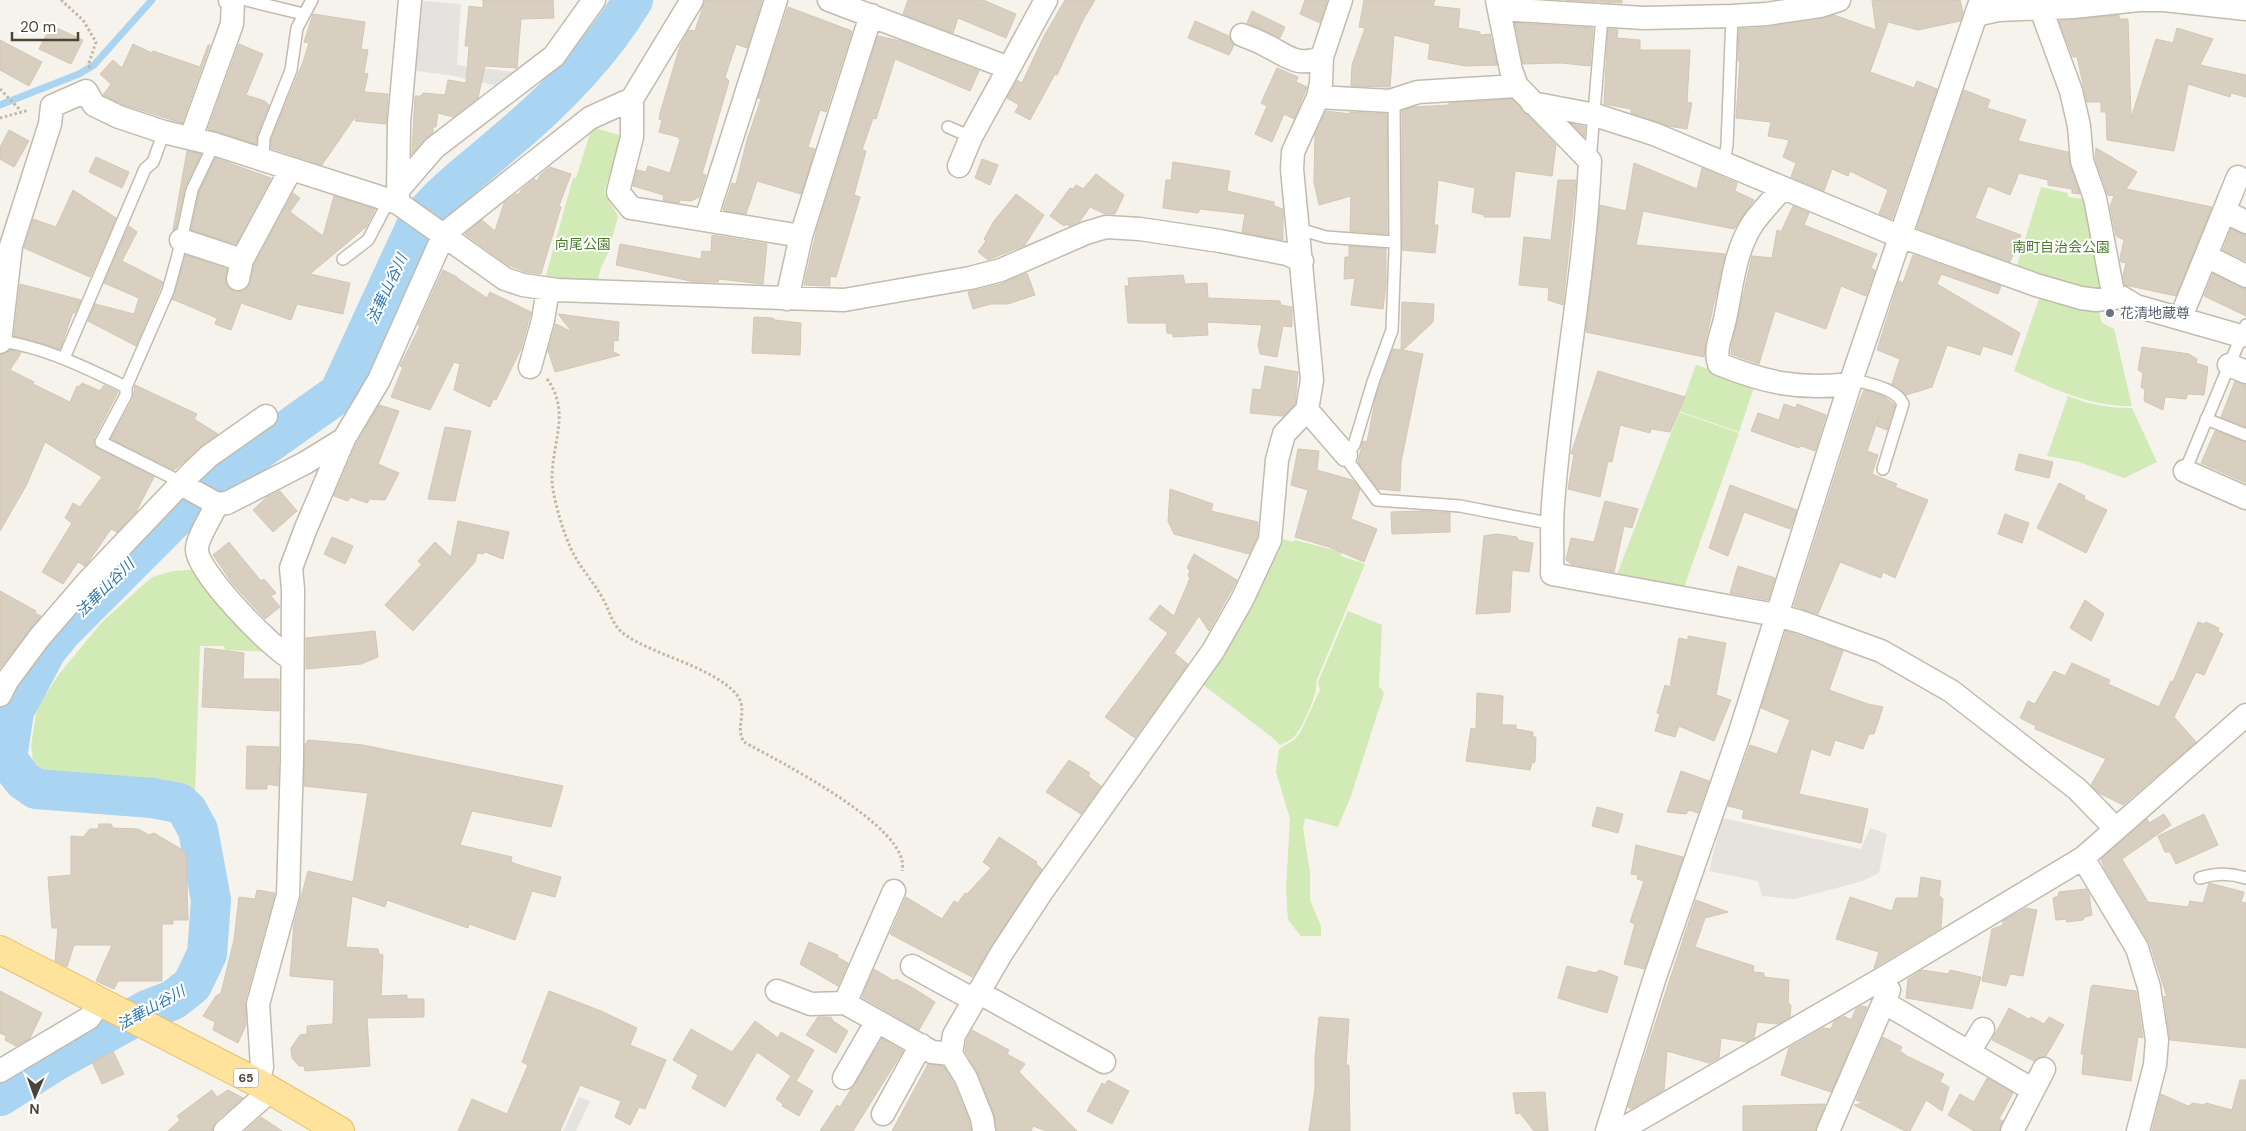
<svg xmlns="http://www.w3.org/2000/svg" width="2246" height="1131" font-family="'DM Sans','Noto Sans JP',sans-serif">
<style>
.industrial{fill:#e6e2dd}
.green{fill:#d2eab5}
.parking{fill:#e5e3e0}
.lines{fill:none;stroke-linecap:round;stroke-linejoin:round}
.stream{stroke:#a9d4f2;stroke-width:7}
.river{stroke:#a9d4f2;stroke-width:40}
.building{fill:#d8cfc1;stroke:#d3c7b4}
.lane-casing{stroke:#c2bbae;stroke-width:14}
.street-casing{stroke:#c2bbae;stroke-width:25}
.primary-casing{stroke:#e6c16a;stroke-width:30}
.path{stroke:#c4b79f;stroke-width:3;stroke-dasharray:2.5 2.5;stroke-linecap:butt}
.lane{stroke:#fff;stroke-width:11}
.street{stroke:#fff;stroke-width:22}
.primary{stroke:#ffe39c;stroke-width:28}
.worship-dot{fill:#6b7280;stroke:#fff;stroke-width:2}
.labels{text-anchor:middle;stroke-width:4;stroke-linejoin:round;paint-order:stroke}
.shield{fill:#fff;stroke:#817c74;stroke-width:1}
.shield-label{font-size:12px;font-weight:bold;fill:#4b4439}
.park-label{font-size:14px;fill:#4a7f2a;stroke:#fff}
.worship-label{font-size:14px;fill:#5b616d;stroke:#fff;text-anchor:start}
.water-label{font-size:15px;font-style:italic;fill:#2e7ab2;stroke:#fff}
</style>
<rect width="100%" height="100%" fill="#f6f3ec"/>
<path class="industrial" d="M1722,818L1861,849L1870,828L1887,834L1879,873L1860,882L1794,899L1762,896L1758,881L1709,871Z"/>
<path class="green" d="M592,127L622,136L604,192L618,216L609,251L600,270L598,282L545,279L573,178H576Z
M2041,187L2068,193V197L2091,200L2107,291L2100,295L2016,269Z
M2041,293L2098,307L2102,323L2114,329L2132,406C2089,407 2053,388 2014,371Z
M1696,365L1755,384L1739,432L1679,411Z
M2068,396C2090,405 2109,408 2132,408L2157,462L2124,478L2079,462L2047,456Z
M1679,412L1739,433L1683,590L1616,577Z
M1277,538L1293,542L1295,540L1342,552L1341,556L1365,564L1316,682C1319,692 1302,729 1294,737C1290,741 1284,743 1280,745L1273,738L1202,684Z
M189,570L202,573L273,652L225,650L224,646H200L195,796L85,786L65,782L44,773L33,760L31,746L37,708L59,674L103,621L152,577L173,571Z
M1348,611L1382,625L1379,686L1384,693L1351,796L1338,827L1305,818L1303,828L1310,872V900L1321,926V936H1301L1288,920L1286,888L1290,819L1276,772L1279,749L1294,740L1300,733L1320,690L1318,682Z"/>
<path class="parking" d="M415,0L461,4L457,65L522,73L499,86L448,75L407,70Z
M579,1097L590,1101L576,1131H563Z"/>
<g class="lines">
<path class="stream" d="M0,105L79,74L94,65L152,0"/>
<path class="river" d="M0,1096L52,1063L147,1010L173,1000L192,985L207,954L211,900L198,830L187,810L179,803L152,798L36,789L23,780L7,759L14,711L46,651L63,630L204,489L339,393L416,226C439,194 469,173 499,147C550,105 599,57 633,0"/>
</g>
<path class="building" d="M483,0H553L554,18L521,19L517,68L485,66L478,98L453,117L438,113L436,127H433V133L412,154L415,96H421L423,93L445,95L448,80L466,83L469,46H465L469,6L483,8Z
M705,0H762L747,48L736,44L725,77L729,81L702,174L706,175L699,197L691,201L680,200L679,203L663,200L664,195L633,186L637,170L646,172L648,166L670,173L680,140L678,137L659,132L662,120L659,119L660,113L680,46L689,30L695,31Z
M908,0H983L1016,14L1006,38L958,18L953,33L903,14Z
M1065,0H1095L1083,20L1057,75L1055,74L1030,120L1015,112L1019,105L1007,98L1017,80L1022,83L1044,36Z
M1305,0H1327L1320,23L1300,14Z
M1364,0H1435L1433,6L1460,9L1458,28L1480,32V35L1490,34L1497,65L1466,66L1428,59L1430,44L1394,35L1390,87L1351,86L1352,65L1365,28L1359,27Z
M1566,0H1622V3Z
M1872,0H1960L1963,12L1960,21L1918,30L1888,22L1870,72L1914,88L1917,81L1937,89L1892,219L1879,214L1888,190L1850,171L1848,176L1832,169L1824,191L1791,177L1796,163L1783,157L1789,140L1768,136L1771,122L1736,118L1740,61H1738L1739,29L1768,27L1834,15L1876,30Z
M788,7L852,31L826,112L820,110L808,147L815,149L801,194L757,181L746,214L723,210L732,183L736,184L747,140L761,99L758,98Z
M1252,11L1285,27L1280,38L1247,23Z
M313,14L365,22L361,49L368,50L364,73L368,74L364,92L388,94L386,124L355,121L357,114L322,165L271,148V140L303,62L309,43L304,42Z
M2119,15V19H2128L2131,118L2156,39L2173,43L2177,28L2213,39L2200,65L2246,75V97L2231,93L2230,97L2188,84L2174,151L2107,140L2106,112H2101V102H2087L2077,57H2073L2059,21Z
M1195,21L1229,36L1234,45L1229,55L1188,38Z
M1515,23L1593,28L1590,66L1561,63L1523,64Z
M50,28H57L83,40L71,64L39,49Z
M1608,29L1618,30L1617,38L1640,40V50H1690L1687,102L1692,103L1687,129L1668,126L1631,113V109L1604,104Z
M878,36L900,41L979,71L970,91L895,59L876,119L873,118L862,150L866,151L854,195L860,197L836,277L830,276V286L804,285L817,229Z
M0,40L42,62L29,86L0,70Z
M133,44L152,53L153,51L200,67L208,45H210L182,123L124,105L103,95L111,84L100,74L113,60L122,68Z
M239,44L263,54L246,95L265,101L269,105L257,135L256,144L208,129Z
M1277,68L1298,77L1296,82L1307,87L1294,119L1284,114L1272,142L1255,134L1267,106L1261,103Z
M1964,90L1990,100L1987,108L2026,120L2018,141L2068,152L2070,165L2080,194L2072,193V189L2048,185V180L2019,173L2010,195L1988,186L1975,218L2021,235L2010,262L1917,228Z
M1512,99L1556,145L1552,176L1515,171L1510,217H1484V215L1472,212L1475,188L1438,180L1434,225H1438L1435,253L1402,250V111L1413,107L1449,105V103Z
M1326,111L1350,114V112L1387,114V234L1350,231L1351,196L1319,205L1314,182L1315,135Z
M1572,124L1585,127L1584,137Z
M9,130L29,141L14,167L0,159V147Z
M2096,148L2137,172L2126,189L2212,207L2176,296L2125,285L2123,276L2126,263L2121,262L2120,258L2124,240L2116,236L2110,206L2114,196L2108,195L2095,158Z
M187,151L201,154L185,187L176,228L173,230Z
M96,157L129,172L122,188L89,172Z
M215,158L271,178L236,244L191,230L199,192Z
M982,159L998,165L990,185L975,178Z
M1173,162L1230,171L1227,191L1274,202V206L1283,209V240L1242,232L1245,214L1200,209L1198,213L1163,208L1166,180H1171Z
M1634,163L1697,189L1702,168L1737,183L1735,191L1754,200L1734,229L1643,211L1636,245L1725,254L1706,339L1704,357L1586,332L1600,205L1626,211Z
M550,167L571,174L559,206L561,207L556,224L541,274L526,272L508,265L465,234L482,220L495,231L504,203L516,194H519L521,190L534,179L537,181L540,175Z
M1096,174L1124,195L1115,214H1105L1090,207L1080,221L1069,226L1066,224L1064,226L1050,216L1070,188L1073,189L1076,185L1083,189Z
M1558,180H1576L1563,305L1548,300L1549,288L1519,285L1524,237L1551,240Z
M73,190L116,218L90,277L24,248L33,219L56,227Z
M293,193L300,198L290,212L323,236L334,196L375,209L366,227L310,274L350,283L343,314L297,304L291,320L241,303L231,330L215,324L217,318L172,299L186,255L227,269L225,283L230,289L242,292L247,288L254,265Z
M1016,194L1044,215L1025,245L988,260L978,252L986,241L984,239L994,221Z
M1793,206L1809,213L1804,225L1877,254L1871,268L1875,270L1866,296L1841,286L1826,329L1775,311L1759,364L1731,354L1732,344L1752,256L1772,258L1777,230L1781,232Z
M129,226L137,232L122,261L163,282L136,346L88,321L95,304L134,314L139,298L104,283Z
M2231,229L2246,235V261L2223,250Z
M712,235L767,244L763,284L719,279L718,282H695L616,265L620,244L701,259L702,251L711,252Z
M1349,246L1386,249V284L1383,309L1351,305L1355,278L1344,279L1345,257H1349Z
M1913,255L2001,286L1998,294L1941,274L1937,284L2020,333L2012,355L1983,346L1980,355L1947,345L1932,387L1906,395L1892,384L1900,359L1877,350L1899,281L1903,283Z
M443,270L457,277V278L487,298L490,292L531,312L521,349L496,400L493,399L490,407L454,390L460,364L454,362L430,410L391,397L403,367L400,366L420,326L418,325Z
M1027,273L1035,295L1008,304H991L973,309L968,292L1004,283Z
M2213,274L2246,289V316L2204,296Z
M1183,275L1185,284L1207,283L1208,298L1280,301L1281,305L1292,307V327L1283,326L1277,357L1260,354L1258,345L1262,325L1207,322L1208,335L1173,337V334L1167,333L1166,323H1128L1125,286H1129L1128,278Z
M20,284L81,300L75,313L73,312L60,349L14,336Z
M1402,302L1434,304L1433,322L1403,350L1423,354L1401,462L1400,491L1378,489L1358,462L1363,441L1367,442L1376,396L1393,349L1401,350Z
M558,314L619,322L618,341L614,340L613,352L620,355L555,372L548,350L556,324L572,332Z
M754,317L773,318L775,320L801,323L800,355L752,353Z
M2142,347L2189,354L2197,359L2196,363L2208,367L2204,395L2188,394L2186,399L2165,397L2163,410L2144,401L2145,390L2141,387L2143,373L2138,370Z
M10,350L21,353L10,370L34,382L33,384L70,402L77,386L79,387L82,383L100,391L104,385L118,392L94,438V446L154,477L136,512L117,532L111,529L89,561L85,566L78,562L63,584L42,572L72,523L65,518L73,503L80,507L102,477L45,442L26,486L0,531V355Z
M1265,366L1298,372L1295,404L1283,416L1250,413L1253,389L1261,390Z
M1598,371L1685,397L1670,432L1651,429L1650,433L1620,425L1612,462L1608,461L1600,497L1568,489L1574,454H1571Z
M2235,381L2246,385V427L2221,417Z
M135,385L197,414L194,419L218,434L174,470L111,439L133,399Z
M1864,390L1885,397L1895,405L1887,430L1877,426L1879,416L1867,451L1878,455L1872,474L1897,484L1895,487L1928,500L1895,578L1883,572L1881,578L1840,562L1818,614L1794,606L1858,404Z
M1784,404L1796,408L1797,404L1826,415L1815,451L1801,446L1799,448L1751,431L1758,413L1779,420Z
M379,405L399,411L378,464L399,473L385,500L370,499L367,503L350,497L348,501L334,496L356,445Z
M445,427L471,431L455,501L428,499Z
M2215,431L2246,442V483L2201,463Z
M1298,449L1319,451L1317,470L1352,480L1360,489L1351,519L1377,529L1364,562L1329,547L1295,537L1308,490L1291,485Z
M2019,454L2053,462L2049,478L2015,470Z
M2059,483L2085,496L2084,499L2107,510L2086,553L2037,528Z
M1730,485L1797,510L1790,529L1744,512L1728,556L1709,548Z
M1170,489L1213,504L1211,511L1258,522L1257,537L1249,554L1174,534L1168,521Z
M280,491L297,511L273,532L253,510L267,497Z
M1605,501L1638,509L1632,528L1624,526L1614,572L1571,564L1566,560L1571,538L1594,542Z
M1423,511L1450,513V532L1392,534L1391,512Z
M2005,514L2029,523L2022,543L1998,534Z
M458,521L509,532L503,559L485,552L483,554L477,553L475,562L413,631L385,605L422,564L418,561L435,542L451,557Z
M1497,534L1517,537L1518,540L1533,543L1529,572L1512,570L1510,612L1476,614L1484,536Z
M332,537L353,546L345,564L324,554Z
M229,542L261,581L264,579L276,593L271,596L280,607L265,619L232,583L213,555Z
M1194,554L1237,580L1209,631L1199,616L1174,653L1188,664L1135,738L1105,717L1168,633L1149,619L1160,605L1174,616L1190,578L1188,576L1190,571L1187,568Z
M1738,566L1775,578L1768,600L1730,593Z
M0,591L36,611L35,613L41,616L0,668Z
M2085,600L2104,614L2091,641L2070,628Z
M2198,622L2204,624L2206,622L2219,628L2218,631L2223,634L2204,675L2196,672L2174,717L2196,742L2123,805L2099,793L2091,785L2106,759L2035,729L2036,726L2020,718L2028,701L2035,704L2054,671L2065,676L2072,663L2110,680L2108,684L2159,707L2171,681L2173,682Z
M375,631L378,657L361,664L306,669V638Z
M1786,631L1843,651L1829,690L1868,704L1883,707L1874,734H1869L1863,749L1835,740L1830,756L1811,749L1799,794L1868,809L1861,843L1742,818L1744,810L1728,806L1750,745L1777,754L1790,720L1761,708Z
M1688,636L1726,643L1716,695L1731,700L1714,741L1679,726L1675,737L1655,731L1660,714L1657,713L1665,685L1670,687L1679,638L1688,640Z
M205,648L244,653L243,679H279V711L202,707Z
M1477,693L1503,696L1502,725H1516V729L1533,732V737H1536L1535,762L1532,763L1530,770L1466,761L1471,728L1476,729Z
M308,740L363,745L563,786L551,827L472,811L460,845L512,857L511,862L522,866L561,877L555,897L532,891L515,940L469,924L468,928L387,900L385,907L352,896L346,947L378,949L379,954L383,955L381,996L407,995V999H424V1017L367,1018L370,1066L305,1071L304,1066H299L292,1058L291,1048L300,1035L307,1034V1026L333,1024L334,980L290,976L294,924L308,871L353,882L368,793L304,786L305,744Z
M247,746L279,747L278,786L267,784V789H246Z
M1069,760L1090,773L1088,776L1101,786L1081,814L1046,792Z
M1681,771L1709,781L1698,813L1689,810L1686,814L1667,812Z
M1597,807L1623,814L1618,833L1592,826Z
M2164,814L2171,825L2122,859L2148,902L2188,907L2190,901L2203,903L2209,883L2244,892L2241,902L2246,903V1048L2170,1040L2164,996L2167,997L2150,944L2105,869L2101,859L2147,819L2149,823Z
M2204,814L2218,845L2176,864L2170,852H2165L2158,836Z
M99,824H111L113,828L138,829L149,835L154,833L186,852L188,920H173V924H162V981H118L114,989L96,981L112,945H74L67,967L55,961L58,928H52L48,877L71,875V836L83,837L90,829H98Z
M999,837L1037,862L1036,864L1042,869L972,977L890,934L906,897L942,919L954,901L958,903L965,893L967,894L991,868L983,862Z
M1636,845L1683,857L1644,969L1624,964L1635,924L1630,922L1644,881L1637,879L1638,875L1631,874Z
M1921,877L1941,881L1939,895L1943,899L1941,928L1874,968L1879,952L1836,939L1850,897L1892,911L1896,898H1918Z
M2086,889L2089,894L2092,915L2085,917L2083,920L2067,922L2066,919L2056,920L2053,898L2058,896L2059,892Z
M257,890L275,893L245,1001L246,1025L238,1043L213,1030L215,1022L203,1016L216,996L221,993L234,940L239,897L255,899Z
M1696,900L1728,912L1705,918L1695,947L1754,966L1753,972L1764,973V977L1789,980L1788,1003L1791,1005L1790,1017L1778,1024L1757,1022L1754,1038L1747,1042L1721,1038L1719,1058L1709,1063L1667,1051L1664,1090L1631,1109L1628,1107Z
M2026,908L2037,910L2023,976L2010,974L2006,986L1982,981L1992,929L2003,925V921Z
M809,942L838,955L837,957L848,963L838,986L800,964Z
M1567,966L1595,973L1600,970L1618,977L1607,1013L1558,998Z
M874,969L894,981L896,979L913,988L935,1002L919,1030L862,997Z
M1922,970L1948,974L1950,970L1981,977L1972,1009L1906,998L1908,979Z
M2093,985L2136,991L2143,1038L2138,1037L2131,1081L2082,1074L2084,1054H2081L2091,987Z
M0,991L42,1013L30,1038L16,1046L5,1040L6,1036L0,1033Z
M549,991L601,1011L637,1028L630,1045L666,1060L645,1109L639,1107L630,1125L615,1117L621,1101L580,1085L560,1131H458L472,1099L507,1114L528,1065L522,1062Z
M1861,1006L1867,1007L1831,1092L1781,1075L1789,1048L1823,1028L1831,1029L1834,1021L1844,1016L1851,1020L1856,1009Z
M2009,1008L2029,1019L2031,1017L2044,1024L2049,1017L2064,1025L2046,1056L2037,1058L2034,1061L1992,1040Z
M818,1017H831L833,1021L848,1031L836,1053L806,1035Z
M1319,1017L1349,1019L1346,1065H1349L1350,1131H1309L1315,1088V1057Z
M755,1021L778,1038L781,1032L814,1050L797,1080L757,1052L725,1107L692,1088L698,1075L673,1060L691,1029L732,1052Z
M972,1030L1009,1050L1007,1054L1025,1064L1019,1072L1077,1131H1046L1033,1126L1031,1131H997L994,1113L978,1073L965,1051L967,1039Z
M1883,1037L1902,1047L1900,1051L1907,1056L1944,1074L1940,1082L1949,1087L1942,1111L1926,1100L1910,1131H1905L1854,1105L1863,1103L1856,1100Z
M882,1039L903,1051L853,1131H820L837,1105L840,1107Z
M113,1051L124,1074L102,1084L92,1062Z
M928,1064L943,1066L954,1084L969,1121L971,1131H892Z
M790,1077L813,1091L799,1116L782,1106L783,1104L776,1099Z
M1987,1078L2013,1093L1999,1119L2003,1121L1999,1131H1974L1948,1115L1960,1094L1974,1102Z
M1108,1080L1129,1091L1112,1124L1087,1111L1102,1083L1105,1085Z
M2240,1080H2246V1131H2152L2161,1094L2188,1106L2193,1103L2204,1105L2206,1103L2232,1110Z
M212,1090L217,1097L228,1090L243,1098L216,1121L212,1131H168L180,1120L177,1116Z
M1545,1092L1548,1131H1534L1520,1113L1516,1114L1513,1093Z
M1825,1104L1815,1131H1743V1106Z
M261,1117L282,1131H245Z"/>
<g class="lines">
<defs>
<path id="lane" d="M246,0L303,14
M1394,99L1395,251L1392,330L1373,382L1354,445L1346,455L1351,465L1377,500L1460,506L1553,524
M948,127L971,137
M263,160L264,138L291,70L297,28L312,0
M1590,161L1602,16
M1724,162L1727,145L1732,16
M1299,229L1326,237L1393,242
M343,259L368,240L389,200
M0,341C45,347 86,368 126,387
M64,358L145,169L153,162L164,132
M1852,379C1867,384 1897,388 1903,404L1883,469
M2206,419L2246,435
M2185,471L2246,325
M181,484L175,479L101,442L126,395V387L168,291L178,255L192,190L214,144
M2200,878C2215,873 2231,873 2246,878"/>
<path id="street" d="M829,0L1009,68L1046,0
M1497,0L1511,70L1517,86L1590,161C1585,276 1561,390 1553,505C1551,528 1553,551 1552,574L1776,615L1801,622L1881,651L1951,691L2077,789L2115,828
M2033,0L2041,9L2071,91L2079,126L2082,161L2095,198L2114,298
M1500,9L1644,18L1732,16L1766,14L1820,6L1839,0
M1976,15L1998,10L2073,7L2139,0H2164L2246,9
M1242,35C1250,38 1259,41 1267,46C1288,56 1297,68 1322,57
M1318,97L1390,101L1418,92L1517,86
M632,99V137L618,192L631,208L801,236
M1532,103L1595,115L1654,134L1889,232L2036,285L2081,298L2096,300L2121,297L2136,306L2241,336
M191,137L232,24L233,2L230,0
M959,166L971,137L1009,68
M1783,188C1773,199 1762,211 1753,223C1734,252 1732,287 1725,319C1722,334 1714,349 1719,364C1766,383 1800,390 1850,384
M398,190L434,148L554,56L594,0
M398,197L399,123L410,0
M2224,211L2246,222
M706,219L776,0
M181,240L242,260
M2206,256L2246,276
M238,279L242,260L291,169
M787,299L801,236L871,15
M2181,317L2238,177
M0,342L11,246L50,124L52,106L86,91L94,105L119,117L164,132L214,144L398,203L505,279L523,285L557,290L844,300L970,278L1001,270L1086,233L1106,227L1140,229L1220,241L1287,254L1302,261
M2229,365L2246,372
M530,367L543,320L548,289
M1307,410L1346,455
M2185,471L2246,498
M181,484L217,504L227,503L305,463L344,439
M217,504C212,515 196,540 197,550C197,572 272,649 292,659
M0,695L7,681L39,638L90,579L191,473L209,456L266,416
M2083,858L2137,948L2149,987L2157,1040L2155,1065L2138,1131
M912,966L974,1000
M777,991L811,1004L845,1003L932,1052L951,1054
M978,992L1104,1062
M845,1003L894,891
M1885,1003L2033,1090
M1969,1052L1983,1029
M0,1071L89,1018L100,1003
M844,1078L877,1021
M258,1083L262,1067L258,1004L288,895L292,759L293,589L291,568L306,528L344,439L379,380L444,234L590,118L632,99L692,0
M883,1114L921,1045
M225,1131L269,1092
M984,1131L982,1118L966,1078L951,1054L954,1035L1001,954L1043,890L1213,651L1242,600L1270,540L1277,460L1284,434L1307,410L1312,380L1292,169L1293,152L1318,97L1321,83L1322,57L1341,0
M1607,1131L1654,980L1740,732L1850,384L1981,0
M1619,1131L1890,974L2083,858L2246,715
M1828,1131L1889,990
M2012,1131L2044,1069"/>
<path id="primary" d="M0,950L258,1083L340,1131"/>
</defs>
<use href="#lane" class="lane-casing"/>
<use href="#street" class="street-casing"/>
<use href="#primary" class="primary-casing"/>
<path class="path" d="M61,0L83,20L96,42L89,63L90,70
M0,89L21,111
M0,118L29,110
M547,379C571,411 552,443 552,478C552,495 562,528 569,544C577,565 592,579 603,599C610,611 612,625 624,634C655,656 714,667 737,695C749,711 734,727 744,742C776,760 913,828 902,871"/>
<use href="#lane" class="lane"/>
<use href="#street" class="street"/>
<use href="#primary" class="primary"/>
</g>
<circle class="worship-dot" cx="2110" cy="313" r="5"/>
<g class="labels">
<rect class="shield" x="233.5" y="1068.5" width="25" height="19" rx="4"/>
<g class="shield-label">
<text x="246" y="1082">65</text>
</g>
<g class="park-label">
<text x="583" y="249">向尾公園</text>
<text x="2061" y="252">南町自治会公園</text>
</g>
<g class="worship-label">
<text x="2120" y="318">花清地蔵尊</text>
</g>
<g class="water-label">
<text transform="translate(387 289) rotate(-65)" y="5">法華山谷川</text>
<text transform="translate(105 588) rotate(-45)" y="5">法華山谷川</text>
<text transform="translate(151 1008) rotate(-29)" y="5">法華山谷川</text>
</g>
</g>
<g transform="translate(35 1096) rotate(182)" stroke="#ffffff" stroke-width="4" paint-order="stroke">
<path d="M0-4L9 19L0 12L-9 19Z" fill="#4b4439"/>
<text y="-8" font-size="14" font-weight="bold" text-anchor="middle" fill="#4b4439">N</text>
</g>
<path d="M12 32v8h66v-8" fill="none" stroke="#4b4439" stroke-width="2.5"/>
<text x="20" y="32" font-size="15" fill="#4b4439" stroke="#ffffff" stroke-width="4" paint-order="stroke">20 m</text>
</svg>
